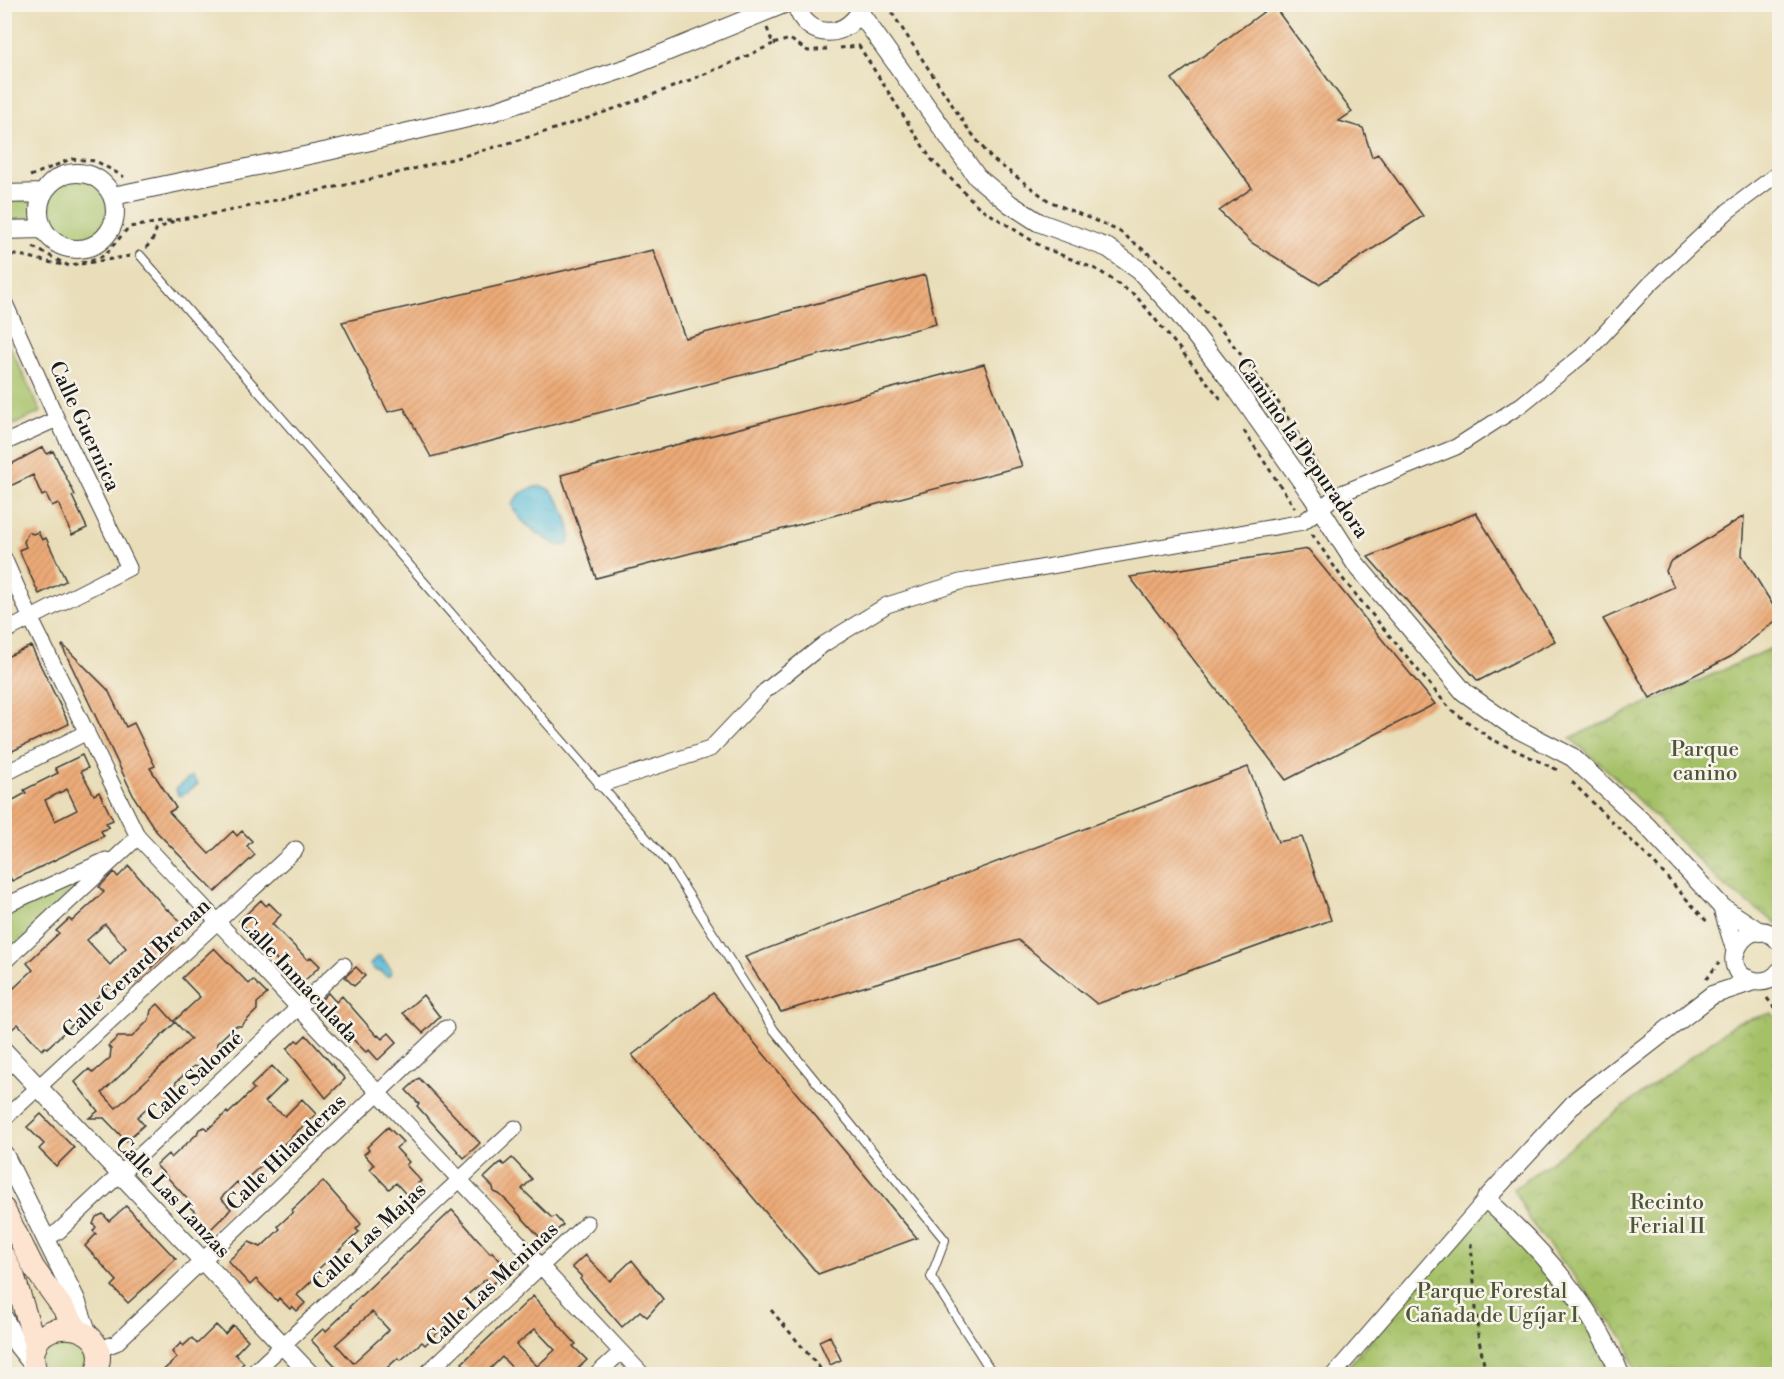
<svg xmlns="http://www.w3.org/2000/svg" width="1784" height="1379" font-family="'Libre Bodoni',serif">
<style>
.green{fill:#a5c168;stroke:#606e42;stroke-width:1.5}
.park{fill:url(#park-crowns);stroke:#606e42;stroke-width:1.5}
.water{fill:url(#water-ripples);stroke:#3d6e7c;stroke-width:1.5}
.building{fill:url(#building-hatch);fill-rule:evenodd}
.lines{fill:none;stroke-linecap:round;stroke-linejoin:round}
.service-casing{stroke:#3b3934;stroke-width:10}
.minor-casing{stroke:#3b3934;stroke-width:17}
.tertiary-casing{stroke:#3b3934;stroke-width:20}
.secondary-casing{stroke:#3b3934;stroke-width:23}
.path{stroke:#3b3934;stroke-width:3;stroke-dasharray:4.5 4.5;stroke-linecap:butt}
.service{stroke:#fff;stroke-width:8}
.minor{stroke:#fff;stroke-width:15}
.tertiary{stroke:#fff;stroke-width:18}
.secondary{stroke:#fde4d1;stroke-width:21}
.labels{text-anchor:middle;stroke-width:5;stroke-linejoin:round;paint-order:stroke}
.street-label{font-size:21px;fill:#1c1c1c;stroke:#f7f3e8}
.park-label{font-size:21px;fill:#4c5637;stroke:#f7f3e8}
</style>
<defs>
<pattern id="park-crowns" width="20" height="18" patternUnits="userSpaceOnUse" patternTransform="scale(1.5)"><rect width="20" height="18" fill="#a5c168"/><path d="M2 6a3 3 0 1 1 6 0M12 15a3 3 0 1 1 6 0" fill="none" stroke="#8da55a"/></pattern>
<pattern id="water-ripples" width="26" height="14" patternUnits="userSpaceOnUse" patternTransform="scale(1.5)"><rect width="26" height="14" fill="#5ec0dc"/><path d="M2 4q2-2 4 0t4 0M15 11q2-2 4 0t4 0" fill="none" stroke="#51a4bc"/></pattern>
<pattern id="building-hatch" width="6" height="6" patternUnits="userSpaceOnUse" patternTransform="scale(1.5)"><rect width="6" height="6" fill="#ecaa77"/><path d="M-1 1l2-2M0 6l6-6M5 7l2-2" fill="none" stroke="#ca9266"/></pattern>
</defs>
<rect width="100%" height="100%" fill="#f7f3e8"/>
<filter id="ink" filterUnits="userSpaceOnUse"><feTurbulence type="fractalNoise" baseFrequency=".0167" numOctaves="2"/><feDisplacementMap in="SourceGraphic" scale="12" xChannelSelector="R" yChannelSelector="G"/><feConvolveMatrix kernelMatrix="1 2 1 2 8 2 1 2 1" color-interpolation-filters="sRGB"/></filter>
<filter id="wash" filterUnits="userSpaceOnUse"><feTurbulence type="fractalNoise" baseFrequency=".008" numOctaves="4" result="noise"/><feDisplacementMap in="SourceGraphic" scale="24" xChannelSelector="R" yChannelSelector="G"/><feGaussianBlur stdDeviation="1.35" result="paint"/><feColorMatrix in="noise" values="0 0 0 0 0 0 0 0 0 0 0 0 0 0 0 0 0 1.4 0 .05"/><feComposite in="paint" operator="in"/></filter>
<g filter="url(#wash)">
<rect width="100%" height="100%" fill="#e9deb9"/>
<path class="green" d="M42 211a35 35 0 1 1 70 0a35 35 0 1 1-70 0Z
M4,198L36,201V221L5,226Z
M4,334L41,412L5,429H4Z
M55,1334L89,1343L90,1374H43L39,1354Z"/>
<path class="park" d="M1779,645V925L1725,887L1616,778L1570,738Z
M117,855L5,962V906Z
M1772,1013L1780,1025L1779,1374H1636L1626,1341L1530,1221L1514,1189L1736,1023Z
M1486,1199L1567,1283L1620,1374H1342Z"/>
<path class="water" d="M535,487C538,487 541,486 544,487C565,493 592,574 540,535C529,527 517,518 512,505C517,494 524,491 535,487Z
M192,776L198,784L182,796L178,795L176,788Z
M377,956H380L391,969L390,976H386L381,971H376L370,965Z"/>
<g id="blocks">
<path class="building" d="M1273,5L1352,112L1339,121L1363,128L1372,157L1378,154L1423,216L1319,284L1252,243L1219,211L1252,188L1172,79Z
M653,250L685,338L925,275L936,324L431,457L404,408L388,412L342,322Z
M984,364L1022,466L596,578L561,475Z
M43,447L47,454L53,451L75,495L72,496L87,528L72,535L58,503L52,506L46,494L42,496L33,475L4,489V468Z
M1476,513L1555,641L1478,681L1368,557Z
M1744,516L1742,555L1779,615V618L1730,657L1650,698L1603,619L1674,587L1666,571L1670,562Z
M28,532L33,534L38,532L42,540L46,538L66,581L39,594L19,550L26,547L24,542Z
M1308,549L1435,704L1286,780L1130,577Z
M63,645L108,690L126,727L134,723L155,766L150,768L176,808L169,812L209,854L233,831L237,836L242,831L252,841L247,846L255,855L215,892L156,831L134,797L62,646Z
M31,646L69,724L4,755V658Z
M82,755L88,768L81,771L94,795L99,792L113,820L106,823L109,827L101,831L104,836L12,881L4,864V805L26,793L24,790L58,773L55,768ZM67,789L77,810L55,821L45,800Z
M1248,767L1278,842L1302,837L1331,920L1097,1004L1018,940L781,1012L745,957Z
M129,866L167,910L168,909L185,926L168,942L174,946L132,986L127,981L115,993L109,986L89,1005L96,1011L79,1027L75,1022L47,1048L45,1047L42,1050L18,1024L4,1036V978L14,988L33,970L27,963L59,933L56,931L69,919L72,921L104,892L99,887L114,872L118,877ZM105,924L126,948L110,965L87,940Z
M261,900L266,906L269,903L281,915L272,924L308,960L311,957L320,966L299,986L257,937L256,938L239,921Z
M214,948L249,984L253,980L267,994L257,1003V1010L241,1026H235L217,1043L216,1050L209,1057L214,1063L198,1067L194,1066L176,1082L175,1088L167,1096L174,1104H151L137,1117L144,1125L126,1141L104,1118H89L98,1111L75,1082L89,1069L93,1073L110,1058L111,1049L108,1046L118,1037H132L149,1020L151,1010L158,1004L175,1023L102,1093L116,1108L191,1039L174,1021L200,997L182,978Z
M356,967L365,976L354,986L345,977Z
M328,993L336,1002L342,996L377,1036L378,1035L382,1039L389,1033L397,1042L378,1060L369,1050L366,1052L317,1004Z
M713,993L917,1238L818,1274L632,1055Z
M423,995L440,1017L423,1033L403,1013Z
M306,1035L345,1079L326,1098L287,1049L296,1040L299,1042Z
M272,1066L286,1081L265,1102L285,1116L302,1099L316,1114L240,1185L237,1182L221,1198L231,1209L208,1232L193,1216L196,1213L190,1207L193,1205L156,1165L168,1154L171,1158L197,1134L199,1129L205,1127L207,1130L227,1112L228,1114L254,1089L251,1086Z
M419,1078L480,1143L464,1158L417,1106L419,1104L406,1090Z
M41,1114L74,1148L56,1166L39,1149L44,1144L27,1127Z
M388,1127L403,1142L396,1148L409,1162L406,1165L421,1181L418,1183L424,1189L412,1201L396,1183L389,1189L370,1169L374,1165L364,1154L369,1150L367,1147Z
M512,1158L532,1179L522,1189L552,1218L555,1216L563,1225L544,1242L508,1202L499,1194L494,1192L493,1187L484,1178L501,1162L504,1165Z
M323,1181L361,1224L356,1229L359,1232L325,1263L315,1272L318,1275L297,1295L305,1303L297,1311L292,1306L290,1309L279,1298L277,1301L256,1279L250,1285L228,1261L249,1242L261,1247L280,1229L278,1226L293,1212L292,1210Z
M126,1206L176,1259L128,1303L112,1286L117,1281L85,1246L96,1234L93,1231L96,1227L93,1224L96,1217L103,1214L109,1221Z
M452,1210L490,1253L492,1252L508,1269L492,1285L486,1279L465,1297L473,1304L454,1321L452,1319L425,1345L422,1342L401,1360L398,1358L380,1374H341L342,1373L311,1340L323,1329L326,1331L350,1308L349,1307ZM372,1312L389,1330L353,1363L336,1344Z
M585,1255L610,1281L632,1260L663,1299L647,1317L640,1311L622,1327L580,1279L582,1277L572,1267Z
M533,1296L576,1344L573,1346L587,1360L572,1374H518L502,1357L485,1374H473L462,1363ZM535,1329L555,1350L537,1366L516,1345Z
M216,1325L225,1334L233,1325L248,1340L235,1354L244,1363L232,1374H199L193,1369L187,1374H159L177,1358L172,1352L181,1343L183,1346L192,1338L197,1344Z
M830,1336L841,1360L830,1365L819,1341Z"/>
</g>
</g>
<g filter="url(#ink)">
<use href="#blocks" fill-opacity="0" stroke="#3b3934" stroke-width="1.5"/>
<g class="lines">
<defs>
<path id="service" d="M140,255L669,864L774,1030L945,1240L931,1277L993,1374"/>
<path id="minor" d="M4,301L57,419L129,568L4,632
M4,443L57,419
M4,558L31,619L138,837L642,1374
M4,774L87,732
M602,784L710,749L765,691L824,644L887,605L960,582L1303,522L1337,495L1456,447L1521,405L1589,350L1650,284L1728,211L1780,172
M4,906L106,860
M4,962L138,837
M4,1119L296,849
M46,1239L59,1231L344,965
M98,1350L116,1343L446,1028
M252,1374L515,1128
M426,1374L587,1223
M597,1374L621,1352
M1334,1374L1486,1199"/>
<path id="tertiary" d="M796,4C806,42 851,40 863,4
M860,13L977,177L1010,204L1038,222L1108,248L1140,271L1178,313L1230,380L1312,496L1355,563L1464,692L1512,726L1572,757L1647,826L1722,907L1760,932
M39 211a38 38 0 1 1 76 0a38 38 0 1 1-76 0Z
M4,194L43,193
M113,196L328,151L489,113L627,68L784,4
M4,230L42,229
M1722,907L1735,949
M1780,942C1748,905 1710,974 1755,981C1765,983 1774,979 1780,971
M4,1051L310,1374
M4,1154L76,1300L88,1334
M4,1318L18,1346L34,1366
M1620,1374C1593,1306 1540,1247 1486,1199L1578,1099L1712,995L1754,981"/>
<path id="secondary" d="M4,1209L34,1268L78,1329
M4,1256L14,1276L36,1347
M37,1374C14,1309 122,1317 95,1374"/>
</defs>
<use href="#service" class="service-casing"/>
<use href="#minor" class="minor-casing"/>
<use href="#tertiary" class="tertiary-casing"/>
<use href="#secondary" class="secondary-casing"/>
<path class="path" d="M889,4L894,16L966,126L991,158L1049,201L1119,231L1171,271L1219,327L1276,399L1329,484
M767,28L773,44L790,39L808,51L827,49
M840,48L859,46L931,159L979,207L1042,247L1098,270L1136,296L1221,399
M30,176L71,159L96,161L124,177
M33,247L69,266L104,256L129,227C149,224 168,221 187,218C225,213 262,203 298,195C461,162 623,114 773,44
M146,248L153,239L156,230L174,221
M4,255C29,253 44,264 68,265
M81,264L130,256
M1244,431L1295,508
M1312,534L1342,578L1450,709L1491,739L1560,771
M1572,782L1653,862L1709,924
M1706,979L1719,963
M1767,998L1780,1016
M1471,1243L1478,1335L1486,1374
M771,1310L825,1374"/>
<use href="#service" class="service"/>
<use href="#minor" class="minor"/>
<use href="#tertiary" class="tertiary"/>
<use href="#secondary" class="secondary"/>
</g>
</g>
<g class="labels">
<g class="street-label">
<text transform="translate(85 426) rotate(65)" y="7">Calle Guernica</text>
<text transform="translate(1303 448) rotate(55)" y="7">Camino la Depuradora</text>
<text transform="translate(136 968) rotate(-43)" y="7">Calle Gerard Brenan</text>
<text transform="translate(299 979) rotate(47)" y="7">Calle Inmaculada</text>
<text transform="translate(195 1076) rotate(-43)" y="7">Calle Salomé</text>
<text transform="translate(286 1152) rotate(-44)" y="7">Calle Hilanderas</text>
<text transform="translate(173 1197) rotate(47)" y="7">Calle Las Lanzas</text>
<text transform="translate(369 1236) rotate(-43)" y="7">Calle Las Majas</text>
<text transform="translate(492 1284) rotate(-43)" y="7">Calle Las Meninas</text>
</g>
<g class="park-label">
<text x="1705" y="756">Parque<tspan x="1705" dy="24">canino</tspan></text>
<text x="1667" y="1209">Recinto<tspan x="1667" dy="24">Ferial II</tspan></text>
<text x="1492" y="1298">Parque Forestal<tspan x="1492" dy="24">Cañada de Ugíjar I</tspan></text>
</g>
</g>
<rect width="1784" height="1379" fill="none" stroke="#f7f3e8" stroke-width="24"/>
</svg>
